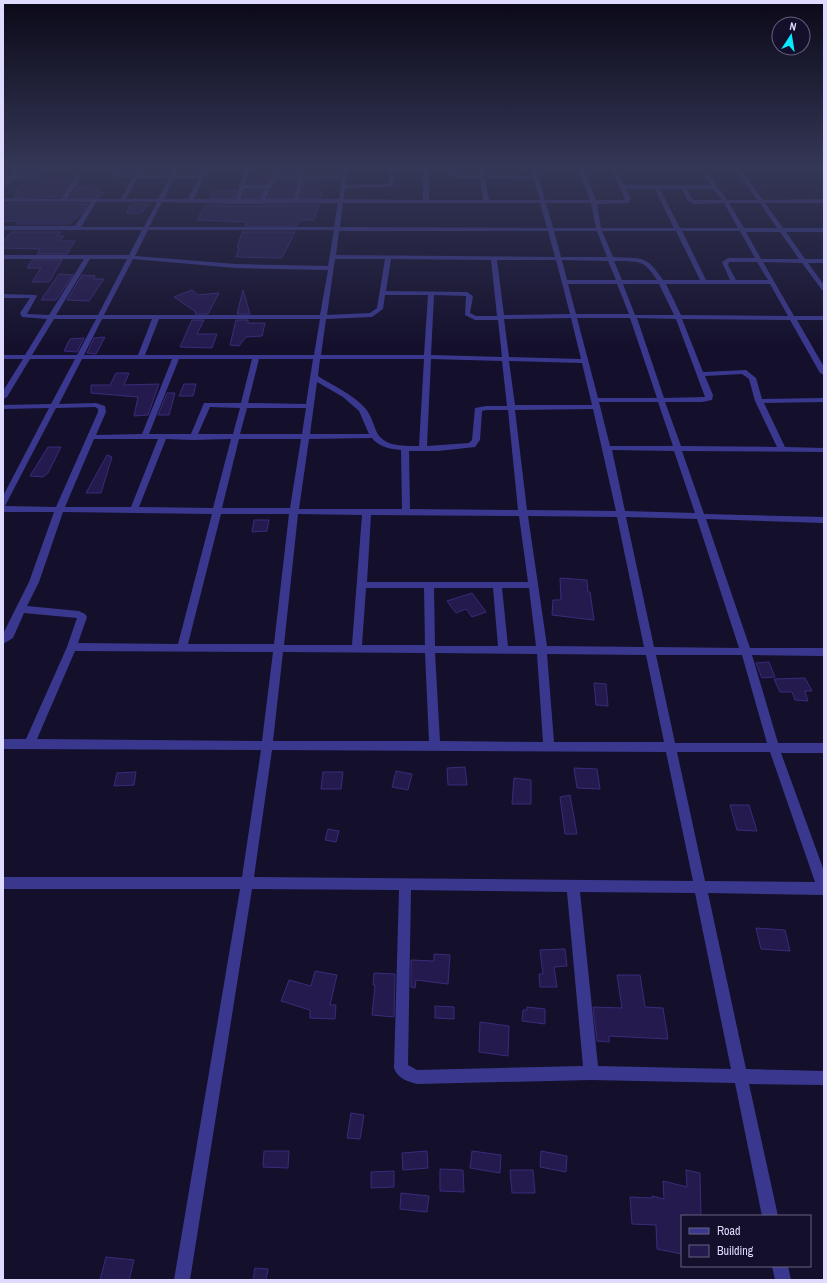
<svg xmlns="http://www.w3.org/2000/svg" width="827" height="1283" font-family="'Archivo Narrow',sans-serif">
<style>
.building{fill:#241a4e;stroke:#3a2b7b}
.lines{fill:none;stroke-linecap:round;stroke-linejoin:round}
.minor{fill:#3a388e;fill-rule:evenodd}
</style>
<rect width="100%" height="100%" fill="#14102c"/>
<path class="building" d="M254,173L271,174V177L266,184H250Z
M28,180H68L59,186L68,187L60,197H13L17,192H15Z
M278,180H296L293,198H268Z
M304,180H322L318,192H323L321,198H301Z
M77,187H93L92,189H99L97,192H104L98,198H70Z
M263,190L259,198H243L245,191Z
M213,191H236L234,198H209Z
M7,204H88L83,212L69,224H17L19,221H3V207Z
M130,204H149L141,213H127Z
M205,205L237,206L319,205L314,220H300L297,226H245L246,222L197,220Z
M11,232H61L57,236H64L59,241H75L67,254H37L40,249L3,248V242Z
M242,232H295L282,258L236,257L239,248H237Z
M32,260H62L49,282H32L41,268H27Z
M59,274L73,275L56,300H41Z
M82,275L95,276L94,279H104L89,301L67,300Z
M192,290L198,295L219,293L208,314H195L196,312L174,297Z
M243,290L250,314H237Z
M192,320H204L197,334H217L212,348L180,347Z
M236,320H248V323H265L262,336L246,337L239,346L230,345Z
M105,337L96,354L87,353L94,338Z
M84,338L77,352L64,351L70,339Z
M116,373H129L124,385L159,384L148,415L134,416L138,397L91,393V385H110Z
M184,384H196L193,396H179Z
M167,393H175L169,415H158Z
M48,447H61L48,473L43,477L30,476Z
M107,455L112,457L101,493H86Z
M254,520H269L267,531L252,532Z
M560,578L587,580L588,592H590L594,620L552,615L553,600H561Z
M472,593L486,612L472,617L466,609L456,613L447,601Z
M769,662L775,677L762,678L756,663Z
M805,678L812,691H805L808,701L795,700L792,692H780L774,679Z
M594,683L606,684L608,706L596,705Z
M465,767L467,785H448L447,768Z
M574,768L597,769L600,789L577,788Z
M396,771L412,774L408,790L392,787Z
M136,772L134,785L114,786L117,773Z
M323,772H343L341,789H321Z
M514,778L531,780V804H512Z
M570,795L577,834H565L560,797Z
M730,805H749L757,831L737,830Z
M328,829L339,831L336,842L325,840Z
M756,928L785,930L790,951L761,949Z
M565,949L567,966L554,967L557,987H540L539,974H543L540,950Z
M434,954L450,955L448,984L416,980L415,988L411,987V960L434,961Z
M315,971L337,975L330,1005H336L335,1019L310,1018V1010L281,1001L289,980L311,986Z
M374,973L395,974L394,1017L372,1015L375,985H373Z
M617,975H640L645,1007L663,1008L668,1039L609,1036V1042L597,1041L593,1007L622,1008Z
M435,1006L454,1007V1019L435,1018Z
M527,1007L545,1009V1024L522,1021L523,1010H527Z
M480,1022L509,1026L508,1056L479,1052Z
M351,1113L364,1115L360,1139L347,1138Z
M264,1151H289L288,1168L263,1167Z
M427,1151L428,1168L403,1170L402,1153Z
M472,1151L501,1155L500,1173L470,1168Z
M541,1151L567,1156L566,1172L540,1167Z
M440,1169L463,1170L464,1192L440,1191Z
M510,1170H533L535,1193H512Z
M686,1170L700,1173L701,1216H682V1254L657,1249L656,1225L632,1224L630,1197L652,1198V1196L664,1199L663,1181L687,1187Z
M394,1171V1187L371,1188V1172Z
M401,1193L429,1196L427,1212L400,1209Z
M106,1257L134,1260L129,1280H100Z
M255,1268L268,1269L266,1280H253Z"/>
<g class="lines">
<path class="minor" d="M16,168H21L15,176L34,174L47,168H52C42,178 27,179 13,179L3,189V184L7,179H3V175L10,176Z
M82,168H87L67,199H121L132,178L111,177L115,168H120L116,175H134L137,168H142L139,175H171L174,168H179L176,175H201L206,168H211L204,177L194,199H235L245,168H250L245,185H267L273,177L272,168H277L278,175H299L300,168H305L304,175H342L343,168H452V172L459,174L480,175L479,168H484L485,175L533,176L531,168H536L545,200H590L578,168H583L596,200H624L625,199L611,168H616L624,185H711L698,168H703L727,200H757L735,168H740L763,200L824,199V203H765L783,228H824V232H786L805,259H824V263H808L824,285V291L822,290L802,263L763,262L794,316H824V320H797L824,367V375L820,373L790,320L682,319L703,372L746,370L756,378L762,399L824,398V402L764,403L785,447L824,448V452L682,451L704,514L824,517V523L706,519L750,648H824V656L752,655L778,743H824V753H781L824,871V895L708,893L746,1069L824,1071V1085L749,1084L778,1216H762L735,1083L591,1080L417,1084C407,1081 398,1079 394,1068L399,890L252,889L190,1280H174L240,889H3V877H242L261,750L3,749V739H26L67,647L77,618L24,613L13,638L3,644V634L29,582L54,512H3V496L49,408L3,409V405L51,404L75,359H30L7,397L3,399V391L23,359H3V355H25L47,319L22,317L20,313L30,298H3V294L36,295L37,296L27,314L49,315L84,259H3V255H129L142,230H3V226H75L91,202H3V198L61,199ZM348,170H389V184L346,185ZM394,170H423V200L344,199L345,188L393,187ZM429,170H447L448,174L459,178H480L483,200H429ZM137,178H169L158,199H126ZM174,178H199L188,199H164ZM485,178L534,179L540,200H489ZM277,179H298L294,199H266L269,191ZM303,179H342L339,199H299ZM244,189H265L260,199H241ZM626,189H655L674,228H601L597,204L628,203L631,199ZM660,189H682L688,201L695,204L724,203L738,228H680ZM687,189H713L722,200H696L692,199ZM96,202H157L144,227H81ZM162,202L237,204L338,203L334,227H149ZM343,203H540L547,228L340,227ZM546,203H591L596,228H553ZM729,203H760L777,228H744ZM148,230H334L328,266L236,264L135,256ZM339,231H548L555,257L336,255ZM554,231H597L607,257H561ZM602,231H676L700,280H663C646,254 642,259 613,257ZM682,231H740L755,258H728L722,262L730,280H706ZM746,232H780L799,259H761ZM90,259H127L98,315H56ZM133,259L236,268L328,270L320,315H104ZM335,259H385L377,308L370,313L327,315ZM391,259L491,260L497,316H476L470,313L473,296L467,292L386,291ZM497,260H556L570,314L504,315ZM562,260L608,261L616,280H567ZM614,261C638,262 643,258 657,280H622ZM729,262H757L768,280H736L728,265ZM568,284H617L629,314H576ZM623,284H659L674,315H635ZM666,284H770L788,316L681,315ZM385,295H428L424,355H321L326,319L372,317L383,309ZM434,295L466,296L465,315L475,320H498L502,357L431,355ZM571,318L581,359L509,357L504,319ZM577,318H630L657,398H598ZM637,318L676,319L705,397L664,398ZM54,319H96L77,355H32ZM102,319H152L138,355H84ZM159,319H320L314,355H145ZM82,359H172L142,434L96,435L106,412L105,406L96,403L59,404ZM179,359H252L241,403H204L191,434H149ZM259,359H313L306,404L248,403ZM320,359H424L419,446C402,446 381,447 375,428C372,420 370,413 364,407C351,393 333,386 318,376ZM431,359L502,361L507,406H486L475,408L472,440L469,443L427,446ZM509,361L582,363L592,405H515ZM742,374L749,379L755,401L777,447L681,446L665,402H702L712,400L713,395L705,376ZM317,382L343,397L359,411L369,434H310ZM599,402H658L673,446H610ZM95,407L98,409V412L56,507L5,506L56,408ZM210,407L240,408L233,434H198ZM247,408H306L302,434H240ZM593,409L616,511L527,510L515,410ZM486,410H508L518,510L410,509L409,451H438L475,447L480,440L482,411ZM94,439H158L131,507H65ZM166,439L193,440L231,439L213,508L139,507ZM239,439H301L290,508H222ZM309,439L372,438C379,447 390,449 401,450L402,509H299ZM612,450L674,451L695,513L625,511ZM63,512L212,514L178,644L78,643L87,617L85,614L79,611L27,606L39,582ZM221,514H289L274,644H188ZM298,514L362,515L352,645H284ZM371,515L519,516L528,582H367ZM528,516L617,517L644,647L547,646ZM626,517L697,519L739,648L654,647ZM366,588H424L425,645H362ZM434,588H493L498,646H435ZM502,588H529L536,646H508ZM75,651L273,652L262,741L37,739ZM283,652L425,653L429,741H273ZM435,653L537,654L543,742L440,741ZM547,654L646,655L664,742H554ZM656,655H742L767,743H675ZM272,750L666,752L693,881L254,877ZM677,752H770L815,882L705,881ZM411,890L567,892L583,1066L417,1070L408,1065ZM580,892L695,893L731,1069L598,1066Z
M772,1266H788L791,1280H775Z"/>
</g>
<linearGradient id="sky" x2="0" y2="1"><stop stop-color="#0b0918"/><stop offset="0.48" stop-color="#343756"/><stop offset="1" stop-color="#343756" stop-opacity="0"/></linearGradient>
<rect width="827" height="348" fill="url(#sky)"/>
<rect width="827" height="1283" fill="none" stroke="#dedbff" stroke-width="8"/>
<rect x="681" y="1215" width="130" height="52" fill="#14102c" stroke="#656180"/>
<rect x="689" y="1228" width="20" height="6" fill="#3a388e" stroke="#656180"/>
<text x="717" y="1235" font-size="12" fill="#dedbff">Road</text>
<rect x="689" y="1245" width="20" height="12" fill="#241a4e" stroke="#656180"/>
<text x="717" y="1255" font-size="12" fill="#dedbff">Building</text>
<g transform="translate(791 36) rotate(12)"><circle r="19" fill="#14102c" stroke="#656180"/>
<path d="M0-3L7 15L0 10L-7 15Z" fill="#07eaff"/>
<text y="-6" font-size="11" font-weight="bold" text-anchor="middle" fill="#dedbff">N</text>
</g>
</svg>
